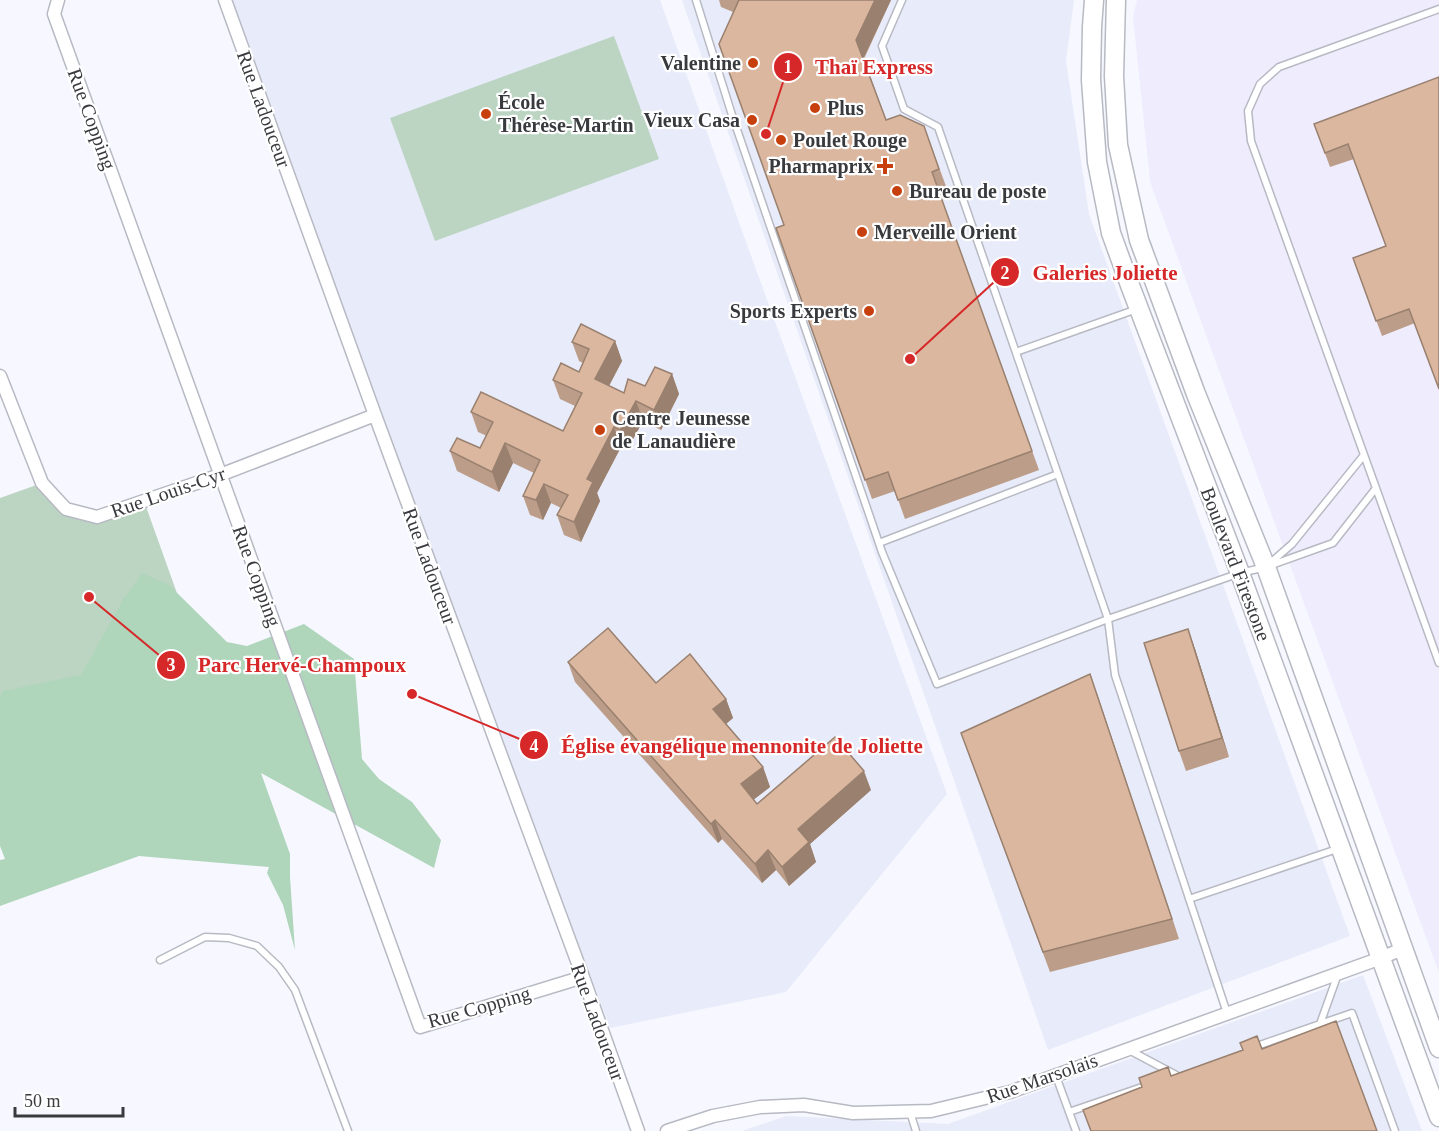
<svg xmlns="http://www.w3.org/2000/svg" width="1439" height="1131" font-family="Georgia,serif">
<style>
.built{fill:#e8ebf9}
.industrial{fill:#efecfe}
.green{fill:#bcd5c3}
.forest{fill:#afd5bb}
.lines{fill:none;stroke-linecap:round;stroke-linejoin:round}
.lane-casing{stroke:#b7b9c3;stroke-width:9}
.street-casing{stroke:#b7b9c3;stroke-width:15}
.secondary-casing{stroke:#b7b9c3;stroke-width:21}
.lane{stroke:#fff;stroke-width:6}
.street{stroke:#fff;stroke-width:12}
.secondary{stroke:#fff;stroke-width:18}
.wall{fill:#bc9d89}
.shaded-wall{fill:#99806f}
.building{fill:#dbb79f;stroke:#99806f;stroke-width:1.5}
.poi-dot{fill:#c73f0d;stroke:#fff;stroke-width:2}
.labels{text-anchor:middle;stroke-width:4.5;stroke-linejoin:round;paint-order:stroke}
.poi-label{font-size:20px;font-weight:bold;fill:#393a3e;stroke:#fff;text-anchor:start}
.street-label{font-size:20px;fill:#393a3e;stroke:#fff}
.leader{fill:none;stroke:#d62828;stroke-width:2}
.callout-dot{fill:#d62828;stroke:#fff;stroke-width:2}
.mark-label{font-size:18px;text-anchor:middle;font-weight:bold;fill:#fff}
.callout-label{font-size:21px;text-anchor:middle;font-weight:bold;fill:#d62828;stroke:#fff;stroke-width:4.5;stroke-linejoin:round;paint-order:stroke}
</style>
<rect width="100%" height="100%" fill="#f7f8ff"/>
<path class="built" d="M231,0H660L741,228L947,794L786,992L610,1028L360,357Z
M682,0H1074L1066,61L1089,214L1350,936L1048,1050Z
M1363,975L1422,1131H742L786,1116L948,1124Z"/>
<path class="industrial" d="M1137,0H1439V973L1150,182L1133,17Z"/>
<path class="green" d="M614,36L659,159L435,241L390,118Z
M42,483L66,509L97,517L144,501L207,677L0,755V498Z"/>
<path class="forest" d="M142,573L169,585L227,642L247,646L304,624L354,659L362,759L379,779L412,802L441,840L434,868L261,773L290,854V877L295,950L283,905L267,873L269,867L139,856L0,906V860L5,859L0,846V697L3,691L81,675L124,598Z"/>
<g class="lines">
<defs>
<path id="lane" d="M696,0L732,115L882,552L937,684L1108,619L1240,573L1266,567L1333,543L1376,488
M902,0L882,46L904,109L938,127L1108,619L1115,675L1227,1013
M1439,9L1279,67L1260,84L1248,111L1251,141L1439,663
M1016,352L1137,309
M879,543L1058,474
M1269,564L1292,544L1364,455
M1189,899L1340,848
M160,960L205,937L229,938L257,946L279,967L295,990L348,1131
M1320,1024L1338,974
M1254,1047L1352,1013L1395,1131
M1129,1050L1176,1075
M1056,1076L1076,1131
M910,1112L916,1131
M1069,1112L1148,1085"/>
<path id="street" d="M58,0L54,14L420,1027L583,977
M225,0L375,415L583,977L638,1131
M0,376L42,483L66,509L97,517L220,475L375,415
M667,1131L713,1116L760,1107L804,1105L853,1113L931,1111L1010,1092L1381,958L1402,949"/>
<path id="secondary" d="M1094,0L1092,27L1091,80L1097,162L1111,233L1131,288L1240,573L1439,1117
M1116,0L1114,76L1118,145L1139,240L1196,394L1266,567L1439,1048"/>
</defs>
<use href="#lane" class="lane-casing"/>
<use href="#street" class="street-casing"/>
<use href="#secondary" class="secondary-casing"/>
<use href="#lane" class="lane"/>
<use href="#street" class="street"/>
<use href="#secondary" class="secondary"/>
</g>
<path class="wall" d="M719,0H891L864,59L886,120L924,126L947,189L939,192L1039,470L905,519L895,491L872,499L776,228L784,225L733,12L721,7Z
M1439,77L1415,323L1382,336L1353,258L1386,246L1354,159L1330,167L1314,124Z
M615,341L622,361L609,386L624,393L645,386L672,374L679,394L661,430L643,421L627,450L621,447L597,493L600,501L581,542L564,535L557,515L561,508L551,503L543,520L530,515L523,496L534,473L513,463L499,492L457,471L450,451L480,448L487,436L478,432L471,412L563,431L575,406L560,399L553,380L579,372L583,363L579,361L572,342Z
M1195,649L1229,757L1186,771L1179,751Z
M568,662L726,699L733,718L726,724L763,767L770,787L754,799L757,804L871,790L810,844L816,862L789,886L776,870L762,883L722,839L718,843L575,682Z
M1097,694L1179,939L1050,972L961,733Z"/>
<path class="shaded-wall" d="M875,0H891L863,59L856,40Z
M615,341L622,361L602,399L595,379Z
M672,374L679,394L661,430L654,410Z
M636,401L643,421L627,450L620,430Z
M614,427L621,447L597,493L600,501L581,542L574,522L587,479Z
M505,443L513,463L499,492L492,472Z
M544,484L551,503L543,520L536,500Z
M1188,629L1195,649L1229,757L1222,738Z
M1090,674L1097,694L1179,939L1172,919Z
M726,699L733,718L720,729L713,709Z
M763,767L770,787L748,804L741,784Z
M864,771L871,790L810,844L816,862L789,886L782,867L798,829Z
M715,820L722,839L718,843L711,824Z
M768,850L776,870L762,883L755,864Z"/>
<path class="building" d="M739,0H875L856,40L886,120L900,115L924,126L939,169L932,172L1032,451L898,500L888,472L865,480L776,228L784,225L719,44Z
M1439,77V389L1409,309L1376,321L1353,258L1386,246L1348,144L1325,153L1314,124Z
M581,324L615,341L595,379L624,393L628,379L645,386L655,367L672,374L654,410L636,401L620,430L614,427L587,479L593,482L574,522L557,515L568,495L544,484L536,500L523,496L540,460L505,443L492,472L450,451L457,438L480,448L493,422L471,412L481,392L563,431L582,393L553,380L561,363L579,372L589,349L572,342Z
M608,628L656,683L690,654L726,699L713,709L763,767L741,784L757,804L835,737L864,771L798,829L809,842L782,867L768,850L755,864L715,820L711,824L568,662Z
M1188,629L1222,738L1179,751L1144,643Z
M1090,674L1172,919L1043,952L961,733Z
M1336,1021L1377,1131H1091L1083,1110L1142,1087L1139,1078L1168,1067L1171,1076L1243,1050L1240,1043L1257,1036L1262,1049Z"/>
<g class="poi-dot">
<circle cx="753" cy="63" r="6"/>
<circle cx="815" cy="108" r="6"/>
<circle cx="486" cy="114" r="6"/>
<circle cx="752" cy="120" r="6"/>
<circle cx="781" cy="140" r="6"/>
<path d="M882 157h6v6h6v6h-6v6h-6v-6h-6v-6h6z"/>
<circle cx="897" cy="191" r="6"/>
<circle cx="862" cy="232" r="6"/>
<circle cx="869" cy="311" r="6"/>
<circle cx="600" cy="430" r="6"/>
</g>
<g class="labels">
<g class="poi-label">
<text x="741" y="70" text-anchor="end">Valentine</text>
<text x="498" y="109">École<tspan x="498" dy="23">Thérèse-Martin</tspan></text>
<text x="827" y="115">Plus</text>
<text x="740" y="127" text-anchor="end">Vieux Casa</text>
<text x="793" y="147">Poulet Rouge</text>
<text x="873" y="173" text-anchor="end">Pharmaprix</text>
<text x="909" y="198">Bureau de poste</text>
<text x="874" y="239">Merveille Orient</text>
<text x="857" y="318" text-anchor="end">Sports Experts</text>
<text x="612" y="425">Centre Jeunesse<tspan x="612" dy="23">de Lanaudière</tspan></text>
</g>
<g class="street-label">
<text transform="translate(264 109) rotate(70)" y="7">Rue Ladouceur</text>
<text transform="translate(92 119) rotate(70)" y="7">Rue Copping</text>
<text transform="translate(168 492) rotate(-19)" y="7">Rue Louis-Cyr</text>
<text transform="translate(1236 564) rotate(69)" y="7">Boulevard Firestone</text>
<text transform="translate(430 566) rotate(70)" y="7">Rue Ladouceur</text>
<text transform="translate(257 576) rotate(70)" y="7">Rue Copping</text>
<text transform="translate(479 1007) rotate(-16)" y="7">Rue Copping</text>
<text transform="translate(598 1022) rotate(70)" y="7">Rue Ladouceur</text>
<text transform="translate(1042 1078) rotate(-19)" y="7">Rue Marsolais</text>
</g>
</g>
<path class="leader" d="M766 134L788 67M910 359L1005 272M89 597L171 665M412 694L534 745"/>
<g class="callout-dot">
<circle cx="766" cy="134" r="6"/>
<circle cx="910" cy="359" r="6"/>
<circle cx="89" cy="597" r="6"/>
<circle cx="412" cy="694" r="6"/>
<circle cx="788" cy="67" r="15"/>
<circle cx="1005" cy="272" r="15"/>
<circle cx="171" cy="665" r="15"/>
<circle cx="534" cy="745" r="15"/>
</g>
<g class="mark-label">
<text x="788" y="73">1</text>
<text x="1005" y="279">2</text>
<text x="171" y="671">3</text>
<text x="534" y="752">4</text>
</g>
<g class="callout-label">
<text x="874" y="74">Thaï Express</text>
<text x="1105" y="280">Galeries Joliette</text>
<text x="302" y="672">Parc Hervé-Champoux</text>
<text x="742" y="753">Église évangélique mennonite de Joliette</text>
</g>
<path d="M15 1107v9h108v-9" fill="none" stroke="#393a3e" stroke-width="3"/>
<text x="24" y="1107" font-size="18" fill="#393a3e" stroke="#ffffff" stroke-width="4.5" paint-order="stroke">50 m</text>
</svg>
